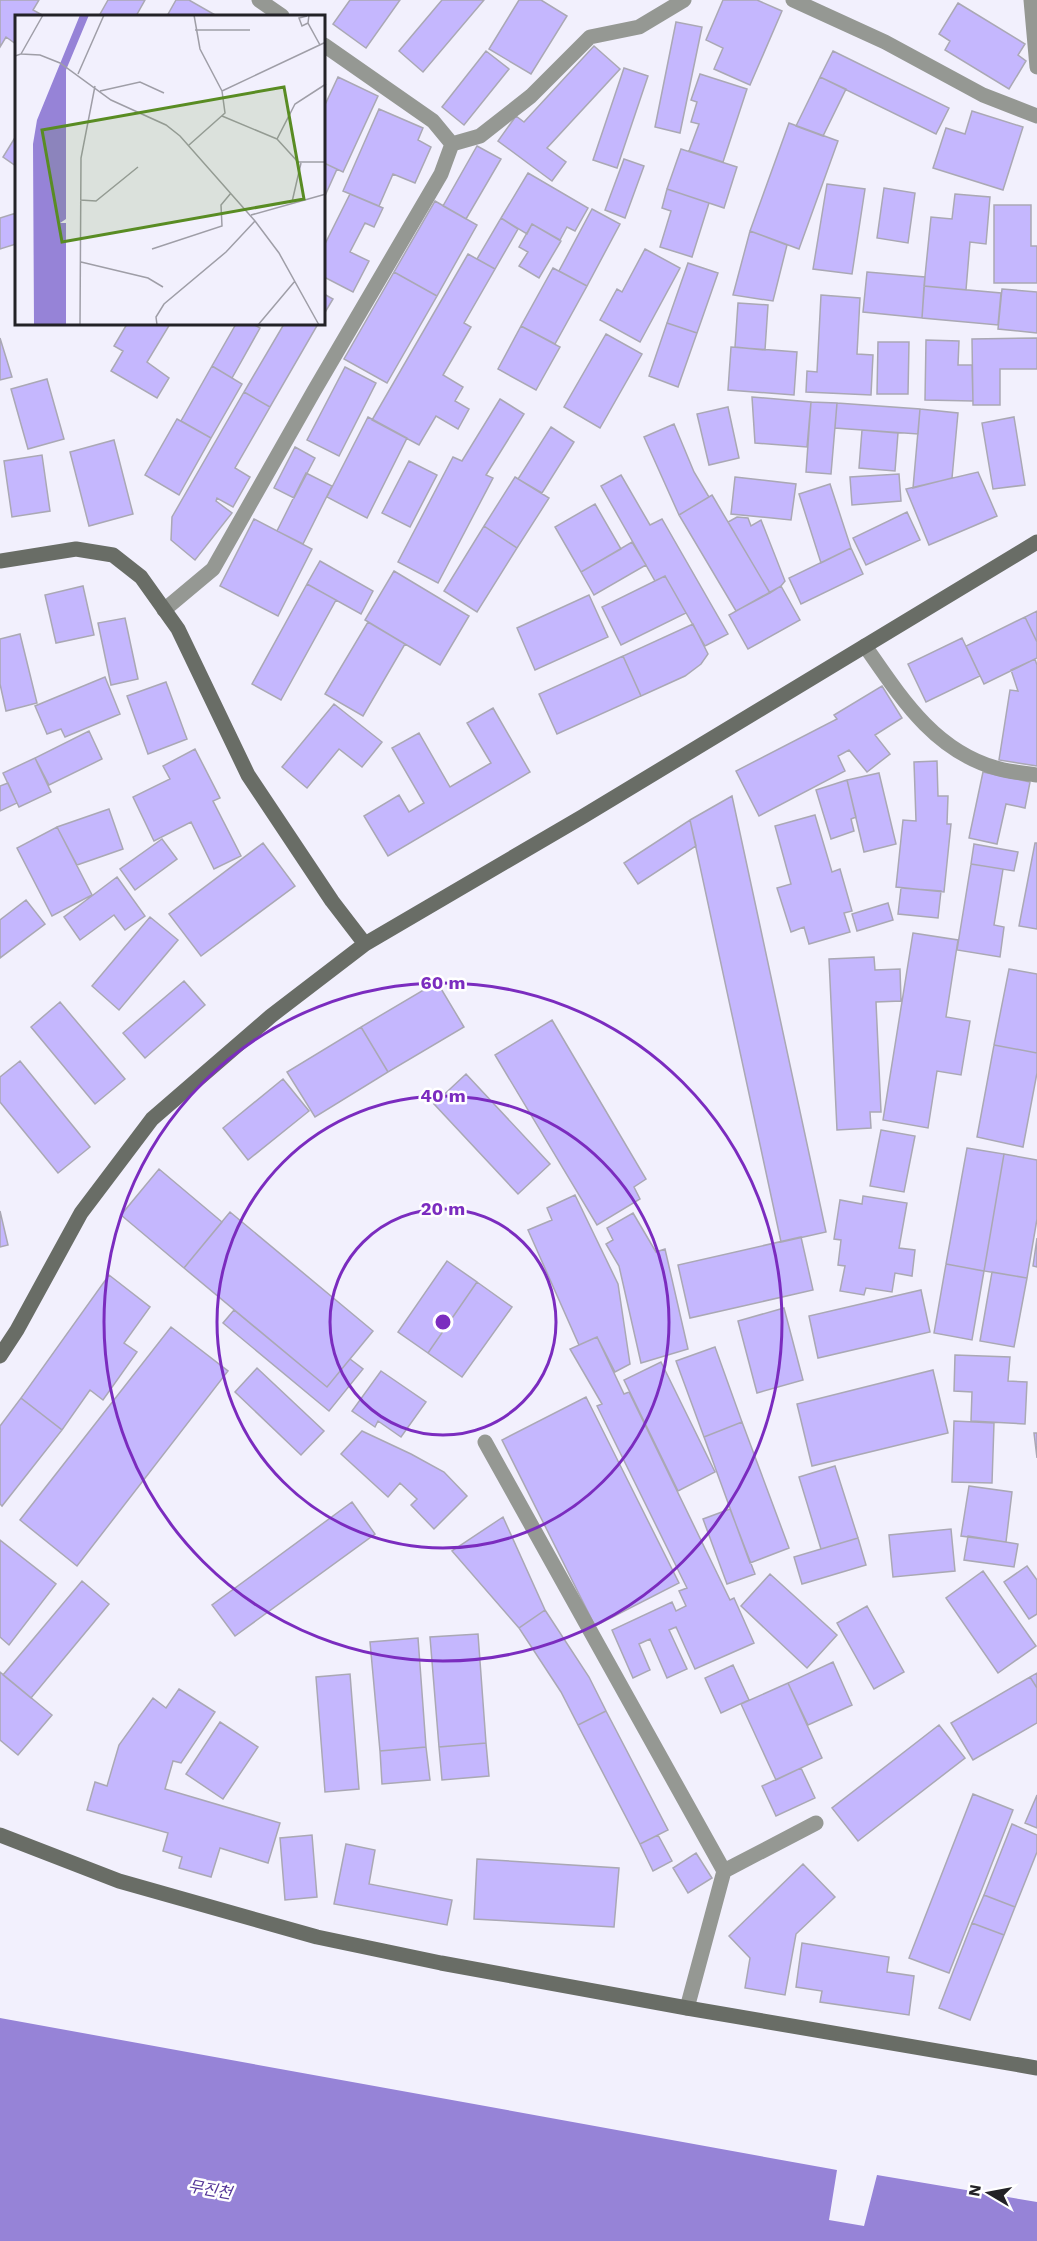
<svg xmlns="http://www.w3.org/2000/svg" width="1037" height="2241" font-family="'Work Sans','Noto Sans KR',sans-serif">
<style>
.water{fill:#9683d7}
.building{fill:#c5b7fe;stroke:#aaa8b4;stroke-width:1.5}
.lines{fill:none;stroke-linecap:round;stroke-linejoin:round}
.lane{stroke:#959893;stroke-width:15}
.street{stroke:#959893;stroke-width:15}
.secondary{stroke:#696d66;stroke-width:15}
.ring{fill:none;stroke:#7b2cbf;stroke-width:3}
.labels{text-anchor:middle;stroke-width:5;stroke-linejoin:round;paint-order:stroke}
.water-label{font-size:16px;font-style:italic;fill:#543598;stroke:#fff}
.inset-road{fill:none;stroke:#9f9ea7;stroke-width:1.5}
.view{fill:#598c23;fill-opacity:0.15;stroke:#598c23;stroke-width:3}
.inset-edge{fill:none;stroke:#232227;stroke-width:3}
.centre{fill:#7b2cbf;stroke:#fff;stroke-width:3}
.ring-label{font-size:18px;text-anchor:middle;font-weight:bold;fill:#7b2cbf;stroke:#fff;stroke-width:5;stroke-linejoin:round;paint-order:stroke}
</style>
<rect width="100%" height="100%" fill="#f2f0fd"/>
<path class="water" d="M0,2018L837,2170L829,2220L864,2226L877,2175L1037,2202V2241H0Z"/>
<path class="building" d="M0,0H39L33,10L44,16H16V44L6,37L0,47Z
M108,0H145L136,16H99Z
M176,0H189L217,16H167Z
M350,0H400L366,48L333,24Z
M442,0H484L423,72L399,51Z
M519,0H541L567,16L531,74L489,49Z
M723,0H757L782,11L750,85L714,69L723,48L706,40Z
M958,3L1025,44L1018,55L1026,61L1009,89L945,50L950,41L939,34Z
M676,22L702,27L680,133L655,127Z
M594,46L620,69L547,148L566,162L552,181L498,141L516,116L524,122Z
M486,51L509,69L464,125L442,107Z
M833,51L949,108L936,134L820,77Z
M624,68L648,76L617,168L593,160Z
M700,74L747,89L723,162L689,151L699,124L691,122L697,102L691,100Z
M338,77L378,96L343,172L324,163V107Z
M820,77L846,89L823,136L796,126Z
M379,109L423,128L418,140L431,147L415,183L393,174L379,206L343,191Z
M972,111L1023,127L1003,190L933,168L946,128L965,134Z
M789,123L838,141L799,249L750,231Z
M16,136V166L3,157Z
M477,146L501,159L466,219L443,206Z
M681,149L737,167L724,208L667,189Z
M624,159L644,166L625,218L605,210Z
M324,163L337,169L324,198Z
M528,173L588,208L575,231L567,227L560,240L532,224L527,234L501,218Z
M827,184L865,189L852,274L813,269Z
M884,188L915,193L908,243L877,238Z
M667,189L709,203L692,257L660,247L671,211L662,208Z
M350,194L383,208L374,227L365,223L350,252L369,261L353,292L324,277V246Z
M955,194L990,197L986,244L970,242L966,290L924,286L931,217L952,219Z
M435,201L477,225L437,296L394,272Z
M994,205H1031V246H1037V283H994Z
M592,209L620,224L587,286L559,271Z
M16,213V244L0,249V218Z
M501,218L518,229L495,269L477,259Z
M532,224L561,241L539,278L519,266L528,252L519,247Z
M750,231L787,245L773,301L733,295Z
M645,249L680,268L640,342L600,320L617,289L622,292Z
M468,254L495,269L464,323L471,327L443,375L463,387L455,401L469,409L458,429L436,416L419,445L372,420Z
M688,263L718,273L697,333L667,323Z
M553,268L587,286L555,344L521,326Z
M394,272L437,296L387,383L344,359Z
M867,272L925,277L922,318L863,312Z
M924,286L1001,293L998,325L922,318Z
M1002,289L1037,292V333L998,329Z
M324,294L333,299L324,314Z
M821,295L860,298L857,354L873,355L871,395L806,392L807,371L817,372Z
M738,303L768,305L765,350L735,347Z
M667,323L697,333L678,387L649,376Z
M127,324H170L147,362L169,378L157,398L111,371L123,351L114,346Z
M236,324H253L260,328L232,378L212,366Z
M284,324H318L270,407L244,392Z
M521,326L560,347L536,390L498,369Z
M606,334L642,354L600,428L564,407Z
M0,338L12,377L0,380Z
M1037,338V369H1000V405H973L972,339Z
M926,340L959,341L958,365H972L973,401L925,400Z
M878,342H909L908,394H877Z
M731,347L797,352L794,395L728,390Z
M212,366L242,384L211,438L181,421Z
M345,367L376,383L339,456L307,440Z
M47,379L64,439L28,449L11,389Z
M244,392L270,407L235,468L250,477L233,507L217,498L216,501L232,513L195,560L171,540L172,517Z
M752,397L811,402L807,447L755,443Z
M500,399L524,414L486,475L493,478L438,583L398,562L453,457L462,461Z
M811,402L837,403L831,474L806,472Z
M837,403L920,409L918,434L835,428Z
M728,407L739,458L709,465L697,414Z
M920,409L958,413L952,478L913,488Z
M368,417L407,438L367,518L327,497Z
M1014,417L1025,485L993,489L982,423Z
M177,419L211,438L179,495L145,475Z
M674,424L694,472L709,497L679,515L644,437Z
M551,427L574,442L542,493L518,479Z
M862,430L898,433L895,471L859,468Z
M114,440L133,514L89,526L70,452Z
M295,447L315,458L294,498L274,488Z
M42,455L50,511L12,517L4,461Z
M409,461L437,475L410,527L382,513Z
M978,472L997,516L929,545L906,489Z
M306,473L332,486L303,544L277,531Z
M899,474L901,501L852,505L850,477Z
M621,475L650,525L662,519L728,634L705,646L665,576L655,581L601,486Z
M515,477L549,498L517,548L484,526Z
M735,477L796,484L791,520L731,514Z
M830,484L851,548L821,563L799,494Z
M712,495L770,593L736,611L679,515Z
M595,504L621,549L581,572L555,527Z
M907,512L920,540L866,565L853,538Z
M737,517L748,518L751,526L761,520L785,581L781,586L770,593L728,522Z
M254,519L312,549L278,616L220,586Z
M484,526L517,548L477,612L444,591Z
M632,542L646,565L594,595L581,572Z
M851,548L863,574L801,604L789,578Z
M320,561L373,591L361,614L307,584Z
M394,571L469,616L440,665L365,620Z
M665,576L686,613L621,645L602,607Z
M307,584L336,600L281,700L252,684Z
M83,586L94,635L56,643L45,595Z
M781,586L800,620L748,649L729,615Z
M589,595L608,637L535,670L517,628Z
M1037,611V642L1025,617Z
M1025,617L1037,642V658L984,684L966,646Z
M125,618L138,679L111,685L98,623Z
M368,622L405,644L363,716L325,694Z
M693,624L708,654L701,664L685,676L641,696L623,656Z
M20,634L37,703L6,711L0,684V639Z
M962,638L980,676L926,702L908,664Z
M623,656L641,696L557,734L539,694Z
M1035,659L1037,665V766L999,760L1010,690L1018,691L1011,670Z
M105,677L120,714L65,737L61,729L47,734L35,706Z
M166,682L187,739L148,754L127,696Z
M882,686L902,718L875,735L890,754L867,772L849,750L838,756L845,771L759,816L736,771L837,719L834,715Z
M334,704L382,742L362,767L339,749L307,788L282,767Z
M493,708L530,772L388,856L364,816L399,795L409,812L424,803L392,748L419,733L450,787L491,763L467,723Z
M89,731L102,759L49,785L35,758Z
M195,749L220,798L213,801L241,856L214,869L191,822L154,841L133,797L170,779L163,766Z
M35,758L51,792L19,807L3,773Z
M937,761L938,796H948L947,824H951L944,892L896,887L903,820L916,821L914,762Z
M983,772L1030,782L1025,808L1006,804L997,844L969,838Z
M879,773L896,844L864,852L847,780Z
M847,780L856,817L851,819L854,831L831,839L816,790Z
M8,783L17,803L0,811V786Z
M732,796L826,1232L781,1242L690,820Z
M109,809L123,849L77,865L57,827Z
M815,815L832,872L840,869L852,911L844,913L850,932L809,944L804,927L791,932L777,888L791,884L775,826Z
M690,820L696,846L638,884L624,863Z
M57,827L92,895L52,916L17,848Z
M162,839L177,859L135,890L120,869Z
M263,843L295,886L201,956L169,914Z
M1035,843H1037V929L1019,926Z
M974,844L1018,852L1014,871L971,864Z
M971,864L1003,869L994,925L1004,927L1000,957L957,950Z
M117,877L145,916L125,930L114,915L80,940L64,917Z
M901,888L941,891L938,918L898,914Z
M26,900L45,924L0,958V920Z
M888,903L893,920L857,931L852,914Z
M150,917L178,940L119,1010L92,986Z
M913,933L958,940L946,1017L970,1021L961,1075L937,1071L928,1128L883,1120Z
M874,957L875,970L900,969L901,1001L876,1002L881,1112H870L871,1128L837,1130L829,959Z
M1009,969L1037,974V1053L994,1045Z
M184,981L205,1005L145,1058L123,1033Z
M437,982L464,1027L388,1072L361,1027Z
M60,1002L125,1079L95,1104L31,1027Z
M552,1020L646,1179L634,1187L640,1199L597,1225L495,1055Z
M361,1027L388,1072L315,1117L287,1072Z
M994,1045L1037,1053V1073L1023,1147L977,1137Z
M20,1061L90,1147L58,1173L0,1102V1077Z
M466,1074L550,1164L518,1194L434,1104Z
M283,1079L309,1111L248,1160L223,1128Z
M881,1130L915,1136L904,1192L870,1186Z
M967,1148L1004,1154L984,1271L946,1264Z
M1004,1154L1037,1160V1219L1027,1278L984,1271Z
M159,1169L222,1222L184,1268L121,1215Z
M575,1195L618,1284L630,1364L615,1372L597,1337L579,1345L528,1230L552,1220L547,1208Z
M863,1196L907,1203L899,1248L915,1250L912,1276L895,1273L892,1292L866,1288L864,1295L840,1291L845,1266L838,1265L841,1240L834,1239L840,1200L862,1204Z
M0,1211L8,1245L0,1247Z
M230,1212L373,1331L327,1387L184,1268Z
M633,1213L656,1252L665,1249L688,1349L641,1363L619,1266L606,1244L613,1240L607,1228Z
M801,1237L813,1290L690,1318L678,1265Z
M1037,1238V1267L1033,1266Z
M447,1261L477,1282L428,1353L398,1332Z
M946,1264L984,1271L972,1340L934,1333Z
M992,1272L1027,1278L1014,1347L980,1341Z
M109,1275L150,1307L124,1343L137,1352L103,1400L90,1390L62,1430L21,1398Z
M477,1282L512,1307L462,1377L428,1353Z
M921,1290L930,1332L818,1358L809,1316Z
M784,1308L803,1380L757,1393L738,1321Z
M234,1310L327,1387L350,1359L363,1369L329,1411L223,1323Z
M171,1327L228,1371L77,1566L20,1520Z
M597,1337L624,1394L629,1392L730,1600L734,1598L754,1643L695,1669L676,1627L669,1630L687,1669L667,1678L650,1639L639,1644L650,1670L633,1678L612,1630L672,1602L676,1611L686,1606L679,1591L687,1588L597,1406L602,1404L570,1349Z
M715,1347L742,1422L704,1437L676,1361Z
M955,1355L1010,1357L1008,1381L1027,1382L1025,1424L971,1421L972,1392L954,1391Z
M661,1362L715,1472L678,1491L624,1380Z
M257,1368L324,1431L301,1455L235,1392Z
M933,1370L948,1433L812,1466L797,1404Z
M381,1371L426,1402L401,1437L378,1421L375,1427L352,1411Z
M586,1397L679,1583L595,1626L502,1440Z
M21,1398L62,1430L2,1506L0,1504V1426Z
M954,1421L994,1423L992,1483L952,1482Z
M742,1422L789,1548L750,1563L704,1437Z
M362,1431L411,1454L444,1472L467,1496L434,1529L411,1505L417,1499L400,1483L388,1497L341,1454Z
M1034,1433H1037V1458Z
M835,1466L858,1538L821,1549L799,1477Z
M969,1486L1012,1492L1006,1542L961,1536Z
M352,1502L375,1534L235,1636L212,1605Z
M730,1509L755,1574L727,1584L703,1519Z
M503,1517L545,1610L519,1628L452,1551Z
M951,1529L955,1571L893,1577L889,1535Z
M968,1536L1018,1544L1014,1567L964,1560Z
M858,1538L866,1565L802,1584L794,1557Z
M0,1540L56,1584L9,1645L0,1637Z
M1027,1566L1037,1580V1614L1029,1619L1004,1582Z
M983,1571L1036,1646L998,1673L946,1598Z
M770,1574L837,1635L807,1668L741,1606Z
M82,1581L109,1604L31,1698L3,1675Z
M867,1606L904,1672L874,1689L837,1623Z
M545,1610L589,1677L606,1711L578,1725L561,1692L519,1628Z
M478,1634L486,1743L439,1747L430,1637Z
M418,1638L426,1747L380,1751L370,1642Z
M833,1662L852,1705L808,1725L788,1683Z
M733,1665L749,1700L721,1713L705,1678Z
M0,1672L52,1715L18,1755L0,1740Z
M1037,1673V1688L1030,1677Z
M350,1674L359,1789L325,1792L316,1677Z
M1030,1677L1037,1688V1723L973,1760L951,1723Z
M788,1683L822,1758L776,1780L741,1704Z
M179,1689L215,1712L181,1763L173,1761L165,1789L280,1823L268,1863L220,1848L211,1877L179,1868L182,1857L163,1851L168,1833L87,1810L95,1782L107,1786L119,1745L153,1698L166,1708Z
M606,1711L668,1830L640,1844L578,1725Z
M220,1722L258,1747L223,1799L186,1774Z
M939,1725L965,1758L858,1841L832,1808Z
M486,1743L489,1776L442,1780L439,1747Z
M426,1747L430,1780L382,1784L380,1751Z
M801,1768L815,1798L776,1816L762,1786Z
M973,1794L1013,1810L949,1973L909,1958Z
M1037,1795V1828L1025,1823Z
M1012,1824L1037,1835V1852L1015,1907L984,1895Z
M312,1835L317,1897L285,1900L280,1838Z
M658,1835L672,1861L653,1871L640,1844Z
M346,1844L375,1850L369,1884L452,1900L447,1925L334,1904Z
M696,1853L712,1878L688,1893L673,1868Z
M477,1859L619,1868L614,1927L474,1919Z
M803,1864L835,1897L796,1934L785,1995L745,1988L750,1958L729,1936Z
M984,1895L1015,1907L1004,1935L972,1923Z
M972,1923L1004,1935L970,2020L939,2008Z
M802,1943L889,1957L887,1972L914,1976L909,2015L820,2002L822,1991L796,1987Z"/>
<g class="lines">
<path class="lane" d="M865,646C900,696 933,750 996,768C1009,772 1024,773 1037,775"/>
<path class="street" d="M259,0L282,16
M793,0L885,42L983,95L1037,116
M1031,0L1037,67
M452,144L480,136L531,96L590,37L639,27L684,0
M164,610L213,569L314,391L441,174L452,144L433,121L324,45
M485,1442L724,1871L687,2008
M724,1871L816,1823"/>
<path class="secondary" d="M0,561L76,549L113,555L141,577L178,629L248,775L332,901L365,944
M0,1356L17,1330L81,1213L152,1119L271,1016L365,944L582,817L1037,542
M0,1835L119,1881L317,1937L441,1963L687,2008L1037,2068"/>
</g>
<g class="ring">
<circle cx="443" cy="1322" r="113"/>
<circle cx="443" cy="1322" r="226"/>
<circle cx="443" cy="1322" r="339"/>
</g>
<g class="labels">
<g class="water-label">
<text transform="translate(210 2189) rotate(10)" y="6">무진천</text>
</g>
</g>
<g transform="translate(15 15)">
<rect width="310" height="310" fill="#f2f0fd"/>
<path d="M65,0H74L51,55V204L45,208H51V310H19L18,129L22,105Z" fill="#9683d7"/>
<path class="inset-road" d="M179,0L185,34L207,76M294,0L293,8L305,30M292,1L284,3L287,11L293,8M180,15H235M6,39L25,40L45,48L96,85L151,110L165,121L240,206L264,238L304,310M0,41L6,39L28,0M63,59L89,0M85,76L125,67L149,78M207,101L262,124L280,89L311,69M262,124L283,147H311M174,130L210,98L207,76L311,27M65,185L81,186L123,152M277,187L286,148M236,200L311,179M137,234L207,211L206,190L216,178M66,247L133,263L148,272M65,310L66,143L80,71M142,310L141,302L149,289L211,237L240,206M243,310L280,266"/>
<path class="view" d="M269,72L289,184L47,227L27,115Z"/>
<rect width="310" height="310" class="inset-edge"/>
</g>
<circle cx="443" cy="1322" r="9" class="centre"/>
<g class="ring-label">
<text x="443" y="989">60 m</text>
<text x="443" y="1102">40 m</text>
<text x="443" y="1215">20 m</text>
</g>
<g transform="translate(989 2193) rotate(280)" stroke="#ffffff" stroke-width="4.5" paint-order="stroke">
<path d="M0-4.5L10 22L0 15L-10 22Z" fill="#232227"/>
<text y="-9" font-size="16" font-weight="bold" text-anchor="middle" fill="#232227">N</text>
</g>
</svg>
